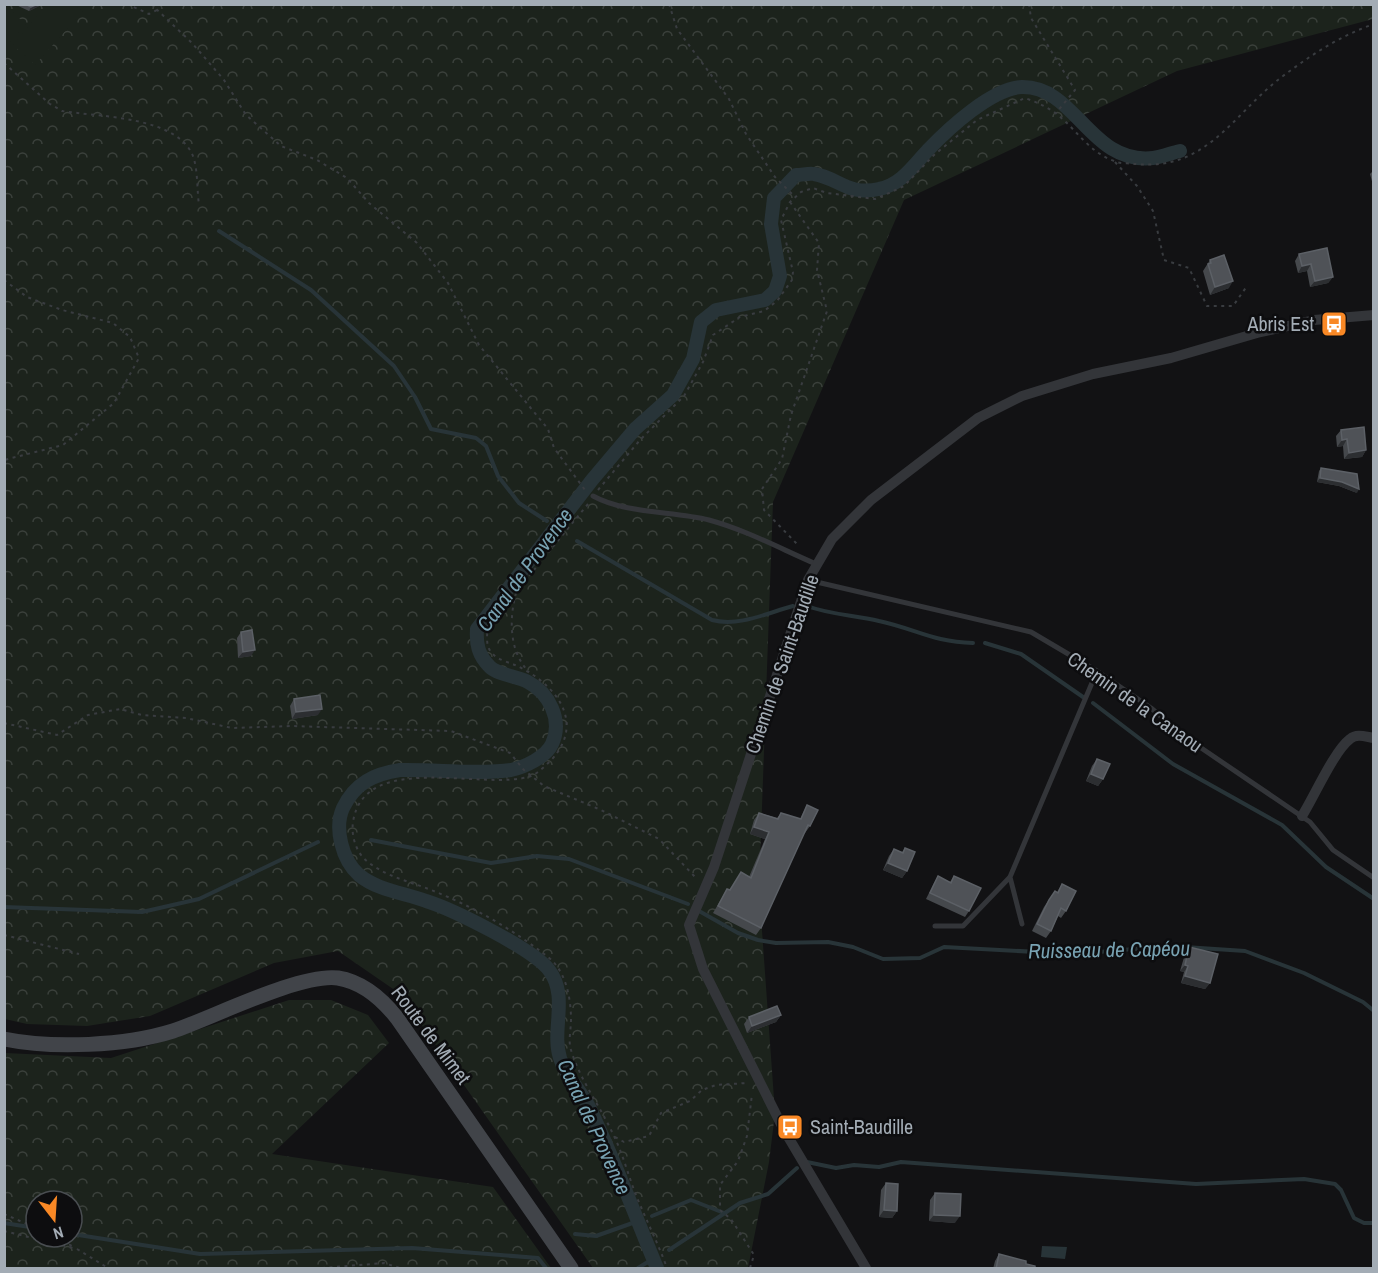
<svg xmlns="http://www.w3.org/2000/svg" width="1378" height="1273" font-family="'Archivo Narrow',sans-serif">
<style>
.forest{fill:url(#forest-crowns);fill-rule:evenodd}
.pitch{fill:#1c231c}
.water{fill:#283438}
.lines{fill:none;stroke-linecap:round;stroke-linejoin:round}
.stream{stroke:#283438;stroke-width:4}
.canal{stroke:#283438;stroke-width:14}
.path{stroke:#393c40;stroke-width:2;stroke-dasharray:3 4.5;stroke-linecap:butt}
.lane{stroke:#333539;stroke-width:5}
.street{stroke:#333539;stroke-width:10}
.secondary{stroke:#414449;stroke-width:15}
.wall{fill:#45484c}
.shaded-wall{fill:#2c2e31}
.building{fill:#4f5257;stroke:#5c6066;stroke-width:1.5}
.labels{text-anchor:middle;stroke-width:5;stroke-linejoin:round;paint-order:stroke}
.poi-label{font-size:20px;fill:#a3acb5;stroke:#0d0d0f;text-anchor:end}
.street-label{font-size:20px;fill:#a3acb5;stroke:#0d0d0f}
.water-label{font-size:21px;font-style:italic;fill:#78a2b2;stroke:#0d0d0f}
</style>
<defs>
<pattern id="forest-crowns" width="20" height="18" patternUnits="userSpaceOnUse" patternTransform="scale(1.5)"><rect width="20" height="18" fill="#1c231c"/><path d="M2 6a3 3 0 1 1 6 0M12 15a3 3 0 1 1 6 0" fill="none" stroke="#3a403b"/></pattern>
</defs>
<rect width="100%" height="100%" fill="#121214"/>
<path class="forest" d="M4,5H1373V19L1177,71L904,200L773,502L759,889L775,1113L769,1162L748,1268H593L399,993L338,951L274,963L150,1016L87,1026L27,1024L5,1019Z
M289,1000H331L368,1015L389,1043L272,1154L493,1187L551,1268H5V1053L111,1058ZM36,1201H72V1237H36Z"/>
<path class="pitch" d="M46,5H74L83,11L35,65L13,45Z
M5,6L26,24L10,42L5,37Z"/>
<path class="water" d="M1042,1246L1067,1247L1065,1259L1041,1257Z"/>
<g class="lines">
<path class="stream" d="M219,231L311,290L394,366L415,397L431,429L476,438L486,446L498,476L519,503L547,521
M577,541L712,620C739,627 767,613 793,606
M807,606C831,615 855,615 879,621C916,629 933,642 973,643
M985,643L1021,654L1083,697
M1093,703L1173,764L1282,825L1326,867L1374,899
M371,840L491,863L537,856L569,859L688,904
M4,907L142,912L199,899L318,842
M699,911L738,933L758,940L776,943L828,942L853,947L883,959L920,958L944,947L1074,954L1170,946L1245,951L1304,973L1363,1002L1374,1011
M807,1162L836,1168L854,1165L879,1167L901,1162L1196,1184L1304,1179L1335,1184L1341,1190L1354,1218L1364,1223H1374
M652,1216L691,1200L724,1213
M4,1223L36,1228
M72,1234L200,1254L412,1248L538,1258L546,1268
M575,1234L596,1236L641,1220
M669,1250L740,1203L768,1194L797,1168
M638,1268L656,1257"/>
<path class="canal" d="M657,1268C635,1215 615,1161 590,1109C582,1091 566,1078 560,1058C551,1030 569,996 549,970C533,949 452,909 426,901C404,893 377,890 359,875C342,860 334,828 343,808C355,783 374,774 400,770C437,769 475,775 511,770C525,767 546,757 552,744C563,720 549,693 528,682C517,676 498,675 490,667C478,655 476,644 477,629L592,480L635,429L673,395L693,359L701,322L716,310L765,300L775,291L780,276L771,224L774,198L796,175C802,175 809,173 814,174C839,178 848,196 879,189C901,185 914,165 928,150C948,129 992,88 1022,87C1076,86 1090,165 1153,158C1162,157 1171,153 1180,151"/>
<path class="path" d="M127,4L149,14L157,10
M151,4L192,43L224,80L246,115L281,146L317,160L347,178L369,203L417,243L448,283L479,345L548,429L554,448L585,490
M669,4L677,29L729,99L746,134L775,177L795,197
M1029,4L1031,18L1075,90L1056,113
M4,63L50,104L62,111C99,117 181,116 194,159C198,174 197,191 199,205
M1115,162L1137,186L1153,211L1164,260L1189,268L1207,306H1233L1247,286
M790,202L819,243L817,270L827,311L791,415L782,459L762,489L764,510L798,545
M4,280L27,297L62,310L113,323L130,337L139,358L114,403L63,445L4,460
M598,490L640,440L684,396L703,362L713,335L740,317L764,311L777,301L792,280L793,272L781,220L790,202L801,192L813,188L827,193L875,199L889,193L904,186L934,155L977,120L1025,98C1036,102 1045,106 1054,112C1075,127 1088,152 1114,161C1120,164 1129,163 1136,164C1206,171 1232,116 1279,79C1308,57 1339,36 1374,24
M588,504L488,626C487,635 485,647 493,654C498,660 508,662 515,665C549,680 584,715 557,753C552,760 539,773 531,776C485,792 364,749 353,822C351,836 356,853 368,862C388,878 413,882 436,892C474,907 515,931 548,957C566,971 571,998 571,1020C571,1030 568,1041 571,1050C580,1080 600,1106 613,1134C623,1154 628,1175 636,1195C646,1220 658,1243 667,1268
M516,593C509,619 509,652 529,672
M4,723L57,735L88,715L120,709L142,715L186,718L232,728L291,726L451,731L510,753L524,770L544,786L601,810L659,839L697,879
M4,935L79,954
M615,1137L624,1142L649,1136L661,1113L690,1101L702,1090L716,1085L747,1083
M4,1214L36,1228
M4,1231L77,1249
M56,1237L72,1246
M77,1249L108,1268
M322,1268L384,1263L400,1268
M750,1268L754,1255L731,1219L720,1210V1185L738,1161L747,1136L752,1094"/>
<path class="lane" d="M593,496C626,514 673,511 709,520C746,530 781,549 816,564
M808,580L1031,632L1097,671L1151,708L1188,739L1310,822L1333,850L1374,878
M1010,877L1022,924
M935,926H963L1010,877L1097,671"/>
<path class="street" d="M1302,816C1314,797 1334,751 1350,739C1357,733 1366,737 1374,738
M866,1268L784,1130L703,969L689,925L714,867L808,580L832,539L871,500L978,418L1022,396L1093,374L1171,358L1257,333L1314,320L1374,315"/>
<path class="secondary" d="M4,1039C53,1049 125,1046 173,1031C212,1018 300,973 338,978C363,982 382,999 397,1018L571,1268"/>
</g>
<path class="wall" d="M14,4H43L29,11Z
M1374,170V184L1373,185L1370,174Z
M1299,254L1333,277L1328,283L1310,287L1307,271L1298,273L1295,261Z
M1210,260L1229,288L1210,295L1203,271Z
M1341,430L1366,450L1362,457L1344,459L1343,446L1337,447L1336,436Z
M1321,468L1357,493L1339,486L1317,482L1319,471Z
M241,632L251,656L238,658L237,638Z
M294,699L318,715L292,719L290,706Z
M1097,759L1103,779L1098,786L1086,781L1092,766Z
M807,805L810,826L805,833V832L761,928L756,935L713,913L727,889L730,890L749,877L765,839L750,834L754,820L759,813L777,818L781,813L800,819Z
M905,848L907,871L902,878L883,870L889,856L894,849L902,852Z
M938,876L950,882L954,876L969,911L965,917L926,899L934,883Z
M1062,884L1066,911L1061,918L1058,916L1051,931L1046,938L1032,931L1044,907L1055,891L1057,892Z
M1189,947L1210,983L1205,989L1181,983L1184,972L1180,971L1185,954Z
M781,1015L776,1022L747,1033L744,1024L749,1017Z
M886,1183L897,1211L892,1218L879,1217L881,1190Z
M935,1193L955,1223L929,1221L930,1200Z
M999,1254L1026,1264L1035,1269H993L995,1261Z"/>
<path class="shaded-wall" d="M38,4H43L29,11L31,7Z
M1311,264L1307,271L1298,273L1302,266Z
M1333,277L1328,283L1310,287L1315,281Z
M1233,281L1229,288L1210,295L1215,287Z
M1347,439L1343,446L1337,447L1342,440Z
M1366,450L1362,457L1344,459L1349,453Z
M1320,478L1342,482L1359,489L1357,493L1339,486L1317,482Z
M255,650L251,656L238,658L243,652Z
M322,709L318,715L292,719L296,712Z
M1091,774L1103,779L1098,786L1086,781Z
M754,827L769,832L765,839L750,834Z
M888,863L907,871L902,878L883,870Z
M1185,965L1188,966L1184,972L1180,971Z
M1185,976L1210,983L1205,989L1181,983Z
M781,1015L776,1022L747,1033L752,1026Z
M884,1210L897,1211L892,1218L879,1217Z
M934,1215L960,1216L955,1223L929,1221Z"/>
<path class="building" d="M25,4H38L31,7Z
M1327,248L1333,277L1315,281L1311,264L1302,266L1299,254Z
M1224,255L1233,281L1215,287L1208,264L1211,263L1210,260Z
M1364,427L1366,450L1349,453L1347,439L1342,440L1341,430Z
M1321,468L1357,474L1359,489L1342,482L1320,478Z
M252,630L255,650L243,652L241,632Z
M320,695L322,709L296,712L294,699Z
M1097,759L1110,764L1103,779L1091,774Z
M807,805L818,810L810,826L808,825L761,928L718,906L727,889L730,890L741,872L751,878L769,832L754,827L759,813L778,819L781,813L801,819Z
M905,848L915,852L907,871L888,863L894,849L903,853Z
M938,876L951,883L954,876L981,888L969,911L930,893Z
M1062,884L1076,891L1066,911L1061,908L1051,931L1037,924L1049,900L1055,891L1058,893Z
M1189,947L1218,954L1210,983L1185,976L1188,966L1185,965Z
M777,1006L781,1015L752,1026L749,1017Z
M886,1183L898,1184L897,1211L884,1210Z
M935,1193L961,1194L960,1216L934,1215Z
M999,1254L1026,1261V1264L1035,1266V1269H996Z"/>
<defs>
<symbol id="bus-square" viewBox="-11 -11 22 22"><rect x="-9" y="-9" width="18" height="18" rx="4" fill="#f98825" stroke="#0d0d0f"/><path d="M-5-6H5V4H4V6H2V4H-2V6H-4V4H-5ZM-3.5-4V0h7V-4ZM-3.5 1.2v1.5H-2V1.2ZM2 1.2v1.5H3.5V1.2Z" fill="#fff"/></symbol>
</defs>
<g fill-rule="evenodd">
<use href="#bus-square" x="1319" y="309" width="30" height="30"/>
<use href="#bus-square" x="775" y="1112" width="30" height="30"/>
</g>
<g class="labels">
<g class="poi-label">
<text x="1314" y="331">Abris Est</text>
<text x="810" y="1134" text-anchor="start">Saint-Baudille</text>
</g>
<g class="street-label">
<text transform="translate(782 664) rotate(-71)" y="7">Chemin de Saint-Baudille</text>
<text transform="translate(1135 702) rotate(35)" y="7">Chemin de la Canaou</text>
<text transform="translate(431 1035) rotate(53)" y="7">Route de Mimet</text>
</g>
<g class="water-label">
<text transform="translate(525 570) rotate(-54)" y="7">Canal de Provence</text>
<text transform="translate(1109 950) rotate(-1)" y="7">Ruisseau de Capéou</text>
<text transform="translate(594 1127) rotate(65)" y="7">Canal de Provence</text>
</g>
</g>
<rect width="1378" height="1273" fill="none" stroke="#a3acb5" stroke-width="12"/>
<g transform="translate(54 1219) rotate(163)"><circle r="28" fill="#0d0d0f" stroke="#494d51" stroke-width="1.5"/>
<path d="M0-4.5L10 22L0 15L-10 22Z" fill="#f98825"/>
<text y="-9" font-size="16" font-weight="bold" text-anchor="middle" fill="#a3acb5">N</text>
</g>
</svg>
